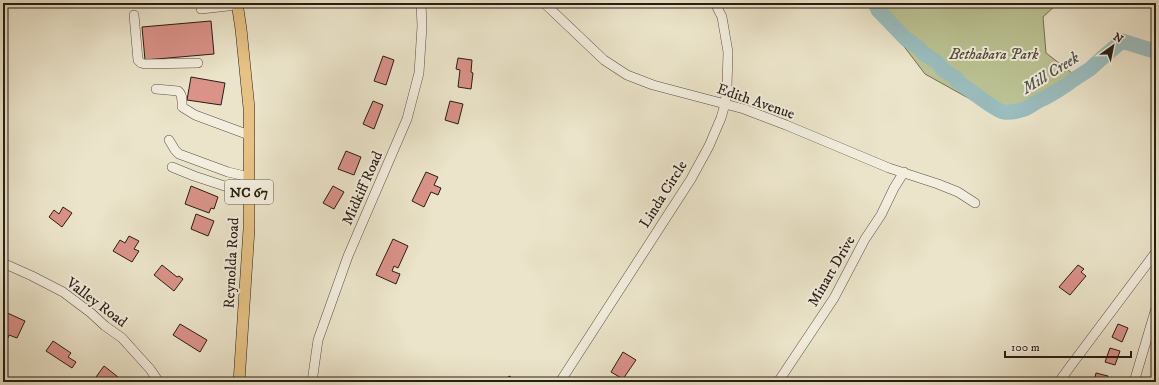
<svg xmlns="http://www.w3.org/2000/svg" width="1159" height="385" font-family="'IM FELL DW Pica',serif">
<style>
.green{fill:#bbc394;stroke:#717054}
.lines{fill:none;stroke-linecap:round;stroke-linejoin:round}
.river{stroke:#9abdbe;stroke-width:15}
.building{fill:#da9289;stroke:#271d13}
.minor-casing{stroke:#584f41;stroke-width:10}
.major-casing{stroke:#271d13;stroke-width:12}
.minor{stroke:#f2eddd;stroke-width:9}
.major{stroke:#e6c285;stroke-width:11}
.labels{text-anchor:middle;stroke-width:4;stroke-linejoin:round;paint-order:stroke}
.shield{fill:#f2eddd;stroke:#645b50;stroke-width:1}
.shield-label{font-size:14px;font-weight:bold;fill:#271d13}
.park-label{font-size:15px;font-style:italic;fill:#534f3a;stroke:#f2eddd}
.street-label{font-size:15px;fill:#271d13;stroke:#f2eddd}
.water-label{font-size:16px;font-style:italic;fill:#4f554f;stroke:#f2eddd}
</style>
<rect width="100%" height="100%" fill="#ebe4ca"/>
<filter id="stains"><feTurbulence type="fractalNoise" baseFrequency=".005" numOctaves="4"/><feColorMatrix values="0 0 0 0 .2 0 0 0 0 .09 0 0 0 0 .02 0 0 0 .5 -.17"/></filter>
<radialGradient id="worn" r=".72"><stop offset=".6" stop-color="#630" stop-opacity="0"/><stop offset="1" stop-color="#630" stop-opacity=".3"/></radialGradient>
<path class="green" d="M871,3H1058L1043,17L1046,53L1081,80L1037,106L997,114L925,74Z"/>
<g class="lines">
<path class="river" d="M875,3L878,10L906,39L919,48L923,53L937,62L943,70L956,78L957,81C966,87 996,111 1004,112C1011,113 1019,111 1025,109C1031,106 1036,102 1042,99C1046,98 1070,83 1073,80L1090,69L1102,58L1122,41L1154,51L1156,49"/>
</g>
<path class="building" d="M211,21L214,54L145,60L142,27Z
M383,56L394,60L386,85L374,81Z
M458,58L472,60L471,72L473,73L471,89L458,87L460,70L456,69Z
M191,77L225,83L221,105L187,100Z
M373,101L383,105L374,129L363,124Z
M450,101L463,104L458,124L445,120Z
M346,151L361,157L354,175L338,169Z
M426,172L438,177L434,185L441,188L438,195L431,192L424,207L412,201Z
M191,186L218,197L214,209L211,208L209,213L185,204Z
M333,186L344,192L334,209L323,203Z
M63,207L72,213L62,227L49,217L54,210L59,214Z
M196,214L214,221L208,236L191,229Z
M129,236L139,241L134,249L139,251L132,262L113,251L120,240L125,243Z
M393,239L408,246L398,268L394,266L392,271L400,274L396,284L376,275Z
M162,265L177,277L179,276L183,279L174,291L154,275Z
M1078,265L1084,269L1081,272L1086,276L1070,295L1059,287Z
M3,311L25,321L17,338L9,335L8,338L3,335Z
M180,324L207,340L200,352L173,335Z
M1118,324L1128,328L1122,342L1112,337Z
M53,341L71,353L68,357L76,362L72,368L46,351Z
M1110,348L1120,351L1115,365L1105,362Z
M623,352L636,360L623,379L611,372Z
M104,366L118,377L115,382H103L96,377Z
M1096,373L1108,376L1106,382H1094Z
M509,376L519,382H506Z"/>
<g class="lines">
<defs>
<path id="minor" d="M544,3L604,60L627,75L653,85L744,109L786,125L889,168L938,184L958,192L975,203
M201,9L237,5
M134,15L138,60L141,63L145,64L198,63
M156,89L178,91C183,95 182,101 182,107L195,115L249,135
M169,140L175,150L179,154L228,172L249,177
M172,167L194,176L249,194
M3,263L32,276L63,292L91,313L105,326L122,338L150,369L159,382
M312,382L318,340L348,256L407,119L419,73L422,26L421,3
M560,382L691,179L709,146L721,118L725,104L727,87L728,52L722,17L715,3
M778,382L834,298L865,239L881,215L894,188L904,172
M1059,382L1072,364L1156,252
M1134,382L1156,308"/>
<path id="major" d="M237,3L241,29L249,108V229L239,382"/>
</defs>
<use href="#minor" class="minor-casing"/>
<use href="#major" class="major-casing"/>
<use href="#minor" class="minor"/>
<use href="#major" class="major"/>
</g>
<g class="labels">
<rect class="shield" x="225" y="180" width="48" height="24" rx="3"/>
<g class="shield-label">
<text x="249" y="197">NC 67</text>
</g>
<g class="park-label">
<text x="994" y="59">Bethabara Park</text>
</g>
<g class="street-label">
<text transform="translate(756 101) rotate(19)" y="5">Edith Avenue</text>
<text transform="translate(362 188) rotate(-66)" y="5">Midkiff Road</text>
<text transform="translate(663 194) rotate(-58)" y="5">Linda Circle</text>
<text transform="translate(231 263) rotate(-87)" y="5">Reynolda Road</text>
<text transform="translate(831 271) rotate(-60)" y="5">Minart Drive</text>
<text transform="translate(97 302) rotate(37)" y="5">Valley Road</text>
</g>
<g class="water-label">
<text transform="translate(1050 72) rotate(-32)" y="6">Mill Creek</text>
</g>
</g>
<rect width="1159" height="385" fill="none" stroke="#ebe4ca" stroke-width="16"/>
<rect x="4" y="4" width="1151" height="377" fill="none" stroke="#271d13" stroke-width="2"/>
<rect x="8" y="8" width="1143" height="369" fill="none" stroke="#271d13"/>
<g transform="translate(1113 46) rotate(33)" stroke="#f2eddd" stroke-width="3" paint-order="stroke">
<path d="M0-3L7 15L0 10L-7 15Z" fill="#271d13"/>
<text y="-6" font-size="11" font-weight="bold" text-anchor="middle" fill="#271d13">N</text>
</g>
<path d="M1005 351v6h126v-6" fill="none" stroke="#271d13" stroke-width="2"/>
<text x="1011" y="351" font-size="12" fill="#271d13" stroke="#f2eddd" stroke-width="3" paint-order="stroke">100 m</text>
<rect width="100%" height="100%" filter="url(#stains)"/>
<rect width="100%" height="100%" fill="url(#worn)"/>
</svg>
